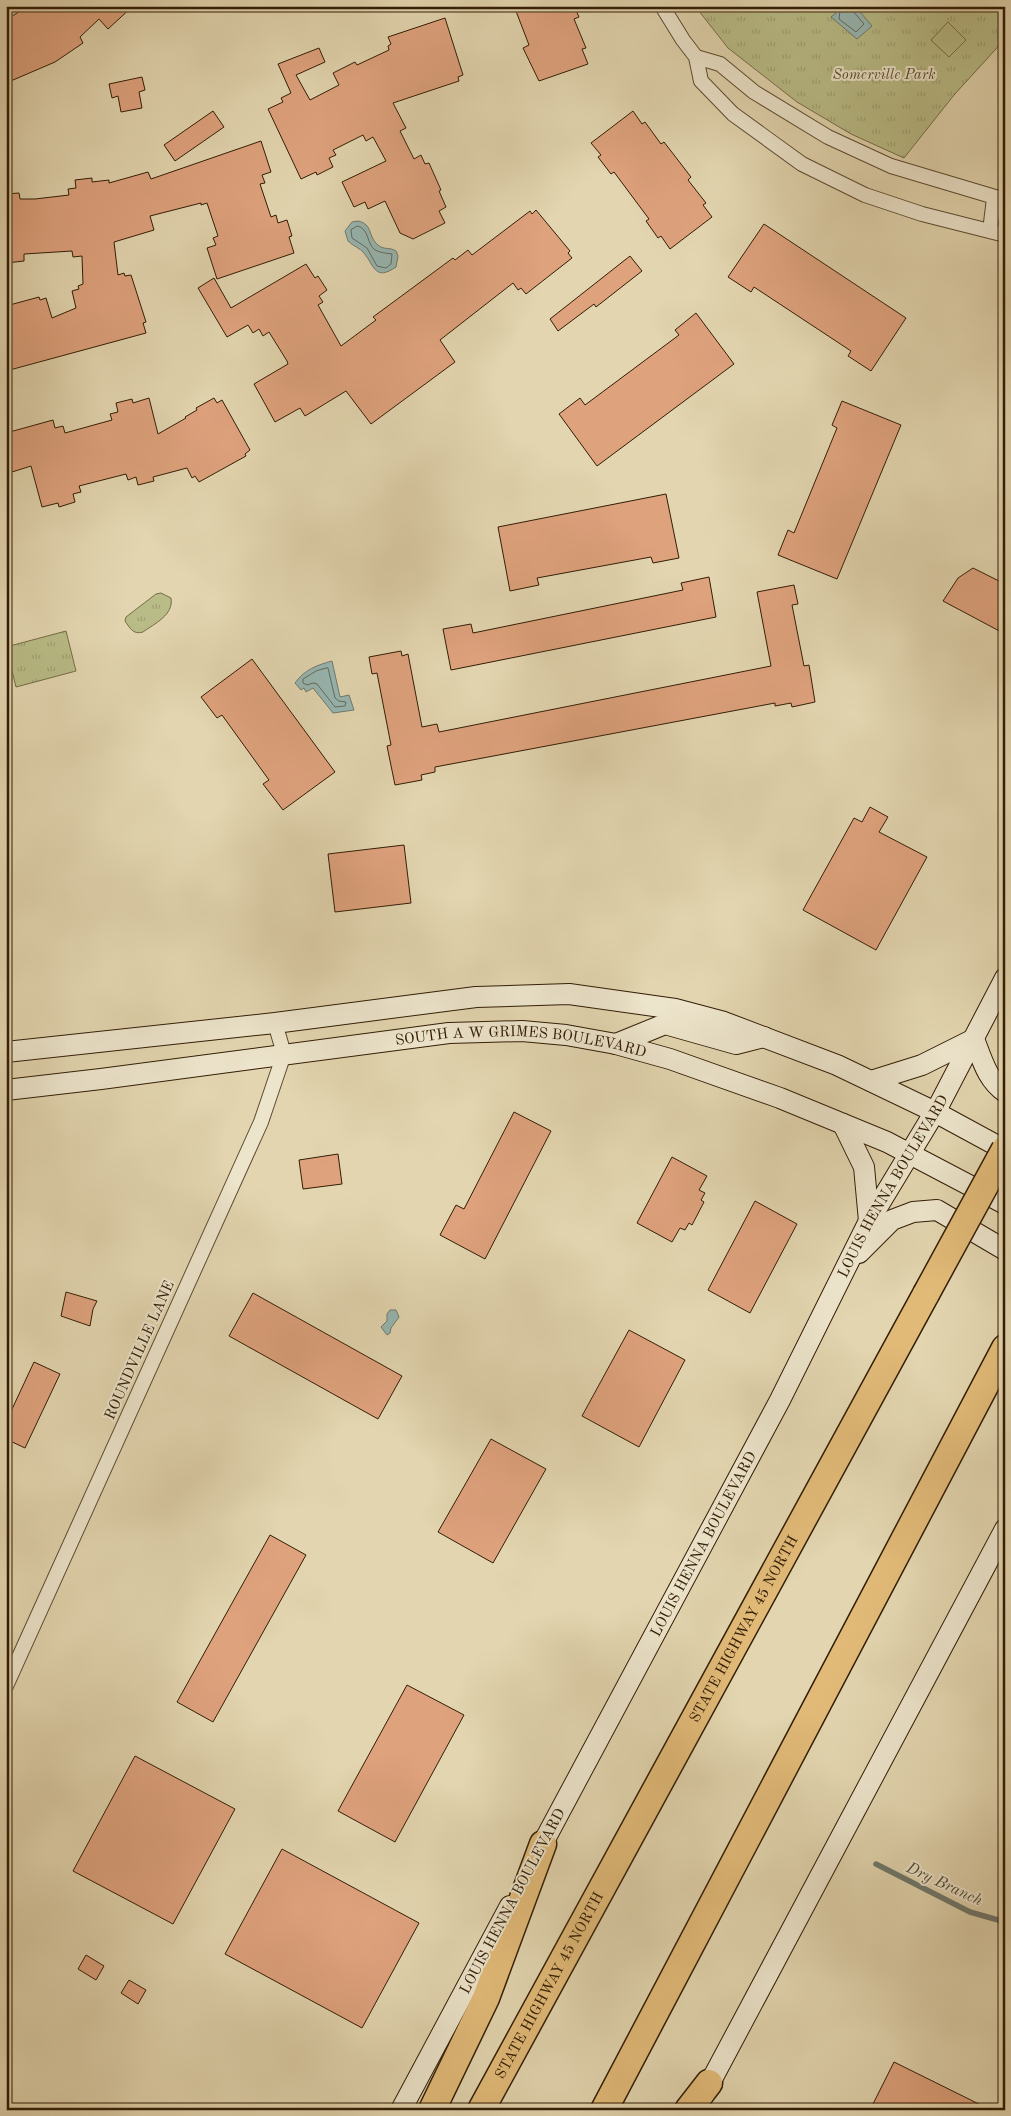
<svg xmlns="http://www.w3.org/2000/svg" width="1011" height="2116" font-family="'Old Standard TT',serif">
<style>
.park{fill:url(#park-tufts);stroke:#766c46}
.pitch{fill:#b9bc87;stroke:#766c46}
.water{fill:#97b7b3;stroke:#6f796d}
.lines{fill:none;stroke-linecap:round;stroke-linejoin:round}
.shore{stroke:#646a5c;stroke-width:1}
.stream{stroke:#6f796d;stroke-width:5.5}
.building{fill:#dea27d;stroke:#321d05}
.street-casing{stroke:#5e4b30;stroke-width:16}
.secondary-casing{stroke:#321d05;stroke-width:22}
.highway-casing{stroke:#321d05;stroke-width:29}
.street{stroke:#ece4cb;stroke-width:14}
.secondary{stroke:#ece4cb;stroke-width:20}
.highway{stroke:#e1ba78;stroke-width:26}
.highway-bridge-casing{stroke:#321d05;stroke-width:29;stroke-linecap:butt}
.highway-bridge{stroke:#e1ba78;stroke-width:26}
.labels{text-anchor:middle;stroke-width:4;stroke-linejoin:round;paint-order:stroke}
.park-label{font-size:15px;font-style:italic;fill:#5a4d2c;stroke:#ece4cb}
.street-label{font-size:15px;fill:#321d05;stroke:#ece4cb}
.water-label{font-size:16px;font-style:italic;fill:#504b39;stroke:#ece4cb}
</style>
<defs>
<pattern id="park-tufts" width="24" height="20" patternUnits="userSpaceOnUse" patternTransform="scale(1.25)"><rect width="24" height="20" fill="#b9bc87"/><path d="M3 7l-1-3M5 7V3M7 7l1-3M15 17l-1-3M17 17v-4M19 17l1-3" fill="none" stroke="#a0a173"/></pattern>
</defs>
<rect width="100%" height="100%" fill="#e2d5af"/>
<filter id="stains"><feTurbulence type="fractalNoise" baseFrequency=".004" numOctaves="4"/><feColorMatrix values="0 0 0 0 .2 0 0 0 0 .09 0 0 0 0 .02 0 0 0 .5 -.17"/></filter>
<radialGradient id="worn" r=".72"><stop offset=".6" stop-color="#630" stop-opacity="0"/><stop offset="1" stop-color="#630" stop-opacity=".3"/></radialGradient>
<path class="park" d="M695,6H1005V39L954,95L904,158L851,134L797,102L728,48Z
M161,593L171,598C174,615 154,624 143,632C133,635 130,628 125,621L126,617L156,594Z
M66,631L76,671L16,687L6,647Z"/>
<path class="pitch" d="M948,22L966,40L949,57L931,40Z"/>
<path class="water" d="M830,6H855L872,26L857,39L831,17L836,13Z
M358,221C373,224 368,237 378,245C383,250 390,247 396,251L398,256L396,267C375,281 375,267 364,253C360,248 353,246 348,241L345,231L352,222Z
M332,661L340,697L349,695L354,710L333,713L313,688L306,692L304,688L301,690L295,683C304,670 317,665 332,661Z
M390,1310H396L399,1317L391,1328L390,1333L387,1335L381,1327L387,1321V1314Z"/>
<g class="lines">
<path class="shore" d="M837,6L840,11L839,19L856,32L864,24L853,11L852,6
M358,226C370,230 366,243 375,250C381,253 386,253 392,254L391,264L386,268L377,266L367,248L352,238L351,230Z
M328,668L335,698L339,701L346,702L345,706L335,707L317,684L313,683L307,685L303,683V679L316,671Z"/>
<path class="stream" d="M876,1864L970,1912L1005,1922"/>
</g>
<path class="building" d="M28,6H133L108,29L99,19L80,37L83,43L55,62L6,83V20Z
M514,6H574L579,17L574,19L586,48L582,49L588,64L539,81L523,48L529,45Z
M445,18L463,75L458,77L459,81L393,103L406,128L400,131L414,159L421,155L425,164L429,163L441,190L439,191L446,207L439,211L445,223L413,239L400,233L385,201L368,209L365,202L354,207L342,182L386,161L373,137L366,141L363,135L333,150L336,155L329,158L333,167L317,175L316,172L301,179L268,109L283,102L281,98L291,93L278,64L319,48L325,62L296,75L310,100L339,85L333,73L355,62L357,65L389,50L388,46L391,44L388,37Z
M142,77L145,90L139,92L142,108L121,112L118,96L112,98L109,84Z
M213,111L224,127L175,161L164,145Z
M633,111L642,124L645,122L661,144L664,142L691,177L688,180L706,203L703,205L712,217L670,249L661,236L658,238L646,221L649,219L614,172L611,174L598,157L601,155L591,143Z
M261,141L271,172L262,175L265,183L260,184L271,217L276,215L278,223L287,220L292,236L289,237L294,253L217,279L207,248L216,245L213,238L218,236L207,203L201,205V203L150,216L154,230L114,242L118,275L124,273L125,276L131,275L146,322L143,323L146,333L6,371V306L39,297L40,300L46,298L52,318L76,308L72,291L79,289L78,286L83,284L82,256L73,257L72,251L24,254V261L6,263V194L19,193L20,199H35L69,195L68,189L76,188L75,180L92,178V182L109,180V183L148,172L151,179Z
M536,210L570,251L568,253L572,258L526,294L521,288L518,290L513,283L440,340L455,362L371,424L346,391L305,416L300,408L275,422L254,384L288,364L287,361L269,332L263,336L259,329L253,333L248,325L227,337L198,288L214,278L231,308L306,264L315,278L318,276L327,290L319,296L323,302L318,305L341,346L376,320L373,317L453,258L455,260L468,250L472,255L530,211L532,214Z
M764,224L906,318L871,371L848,356L851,351L754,287L751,292L728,277Z
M630,256L642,271L596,307L594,304L558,331L550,319Z
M696,313L734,364L597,466L559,414L580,398L585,405L679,335L675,330Z
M149,398L158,434L186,418L185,417L197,410L196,408L214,398L217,403L222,400L250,450L245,454L246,456L199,482L195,476L192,478L187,468L153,477L154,481L138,485L136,477L128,480L126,474L79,486L81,492L73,494L75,502L59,507L58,503L42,507L31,466L12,472L6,453V433L53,420L55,428L63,426L65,433L112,420L110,414L118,412L116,403L132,399L133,403Z
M842,401L901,425L837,579L778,555L788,530L794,533L837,428L832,425Z
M666,494L679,558L653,563L651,557L537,578L539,585L510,591L498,527Z
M973,568L1005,584V634L943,601L958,578Z
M709,577L716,617L451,670L443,629L471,624L473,633L683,590L681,583Z
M794,585L798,604L792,605L804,666L809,665L815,702L792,707L791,703L775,706V703L435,767V772L421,775L422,780L395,785L387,746L391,745L377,673L372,674L369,657L401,651L402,656L408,654L422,727L437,724L439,732L771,666L757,592Z
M252,659L335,772L283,810L263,784L269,780L222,715L217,718L201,697Z
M870,807L888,817L879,832L927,857L876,950L803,910L854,818L862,822Z
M404,845L411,903L335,912L328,854Z
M514,1112L551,1131L485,1259L440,1235L456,1205L464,1209Z
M338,1154L342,1184L303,1189L299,1160Z
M672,1157L707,1176L699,1190L705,1193L701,1200L704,1202L692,1225L689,1223L685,1230L680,1228L672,1242L637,1223Z
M755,1201L797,1224L750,1313L708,1290Z
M66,1292L97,1301L93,1309L90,1326L61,1316Z
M253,1293L402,1376L378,1419L229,1336Z
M629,1330L685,1360L639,1447L582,1416Z
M34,1362L60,1374L25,1448L6,1439V1422Z
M491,1439L546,1469L493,1563L438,1532Z
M270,1535L306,1555L213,1722L177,1702Z
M407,1685L464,1715L395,1842L338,1811Z
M135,1756L235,1809L173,1924L73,1871Z
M282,1849L419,1923L362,2028L225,1954Z
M86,1955L104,1966L96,1980L78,1969Z
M129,1980L146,1990L138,2004L121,1993Z
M894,2062L991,2110H870Z"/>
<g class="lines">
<defs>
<path id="street" d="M662,6L683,40L696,57L701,81L733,114L802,164L865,195L922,214L1005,235
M696,57L720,64L754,92L828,137L891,166L1005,200
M990,231L994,198
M6,1686L261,1122L284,1054L275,1023"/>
<g id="secondary">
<path d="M974,1039C982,1059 987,1080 1005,1092"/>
<path d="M616,1044L665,1024L736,1044L764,1037"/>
<path d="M6,1052L275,1023L476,997L569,994L675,1009L724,1022L837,1065L935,1112L1005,1150"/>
<path d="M871,1081L922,1065L974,1039"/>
<path id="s1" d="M6,1090L101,1079L449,1033L522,1031L566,1035L616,1044L670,1059L780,1098L887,1142L1005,1204"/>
<path d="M843,1124L864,1167L869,1221"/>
<path d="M859,1253L892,1220L913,1212L937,1210L1005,1250"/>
<path id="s2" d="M536,1856L780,1400L869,1221L939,1105L1005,978"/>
<path d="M703,2096L1005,1529"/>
<path d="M401,2110L510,1906"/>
</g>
<g id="highway">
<path d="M432,2110L486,1998L543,1844"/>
<path id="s3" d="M481,2110L926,1294"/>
<path d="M604,2110L1005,1348"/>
<path d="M688,2110L709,2083"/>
</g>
</defs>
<use href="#street" class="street-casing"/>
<use href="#secondary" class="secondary-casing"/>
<use href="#highway" class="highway-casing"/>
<use href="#street" class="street"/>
<use href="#secondary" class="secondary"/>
<use href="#highway" class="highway"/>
<defs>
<path id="highway-bridge" d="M926,1294L1005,1149"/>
</defs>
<use href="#highway-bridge" class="highway-bridge-casing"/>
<use href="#highway-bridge" class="highway-bridge"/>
</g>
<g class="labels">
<g class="park-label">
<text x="884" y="79">Somerville Park</text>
</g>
<g class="street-label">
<text dy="5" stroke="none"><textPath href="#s1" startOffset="519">SOUTH A W GRIMES BOULEVARD</textPath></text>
<text dy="5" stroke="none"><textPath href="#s2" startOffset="759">LOUIS HENNA BOULEVARD</textPath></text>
<text transform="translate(139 1350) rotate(-66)" y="5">ROUNDVILLE LANE</text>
<text dy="5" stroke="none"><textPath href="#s2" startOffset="354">LOUIS HENNA BOULEVARD</textPath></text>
<text dy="5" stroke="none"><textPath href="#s3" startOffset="548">STATE HIGHWAY 45 NORTH</textPath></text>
<text transform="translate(512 1901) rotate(-62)" y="5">LOUIS HENNA BOULEVARD</text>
<text dy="5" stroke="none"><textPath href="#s3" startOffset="142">STATE HIGHWAY 45 NORTH</textPath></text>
</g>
<g class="water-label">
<text transform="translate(945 1883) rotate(25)" y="6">Dry Branch</text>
</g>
</g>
<rect width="1011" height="2116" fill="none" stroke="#e2d5af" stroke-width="25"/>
<rect x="8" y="8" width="996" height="2101" fill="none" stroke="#321d05" stroke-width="2.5"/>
<rect x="12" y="12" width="986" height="2091" fill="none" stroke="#321d05"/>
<rect width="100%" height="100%" filter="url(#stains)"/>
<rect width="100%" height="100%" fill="url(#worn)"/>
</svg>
